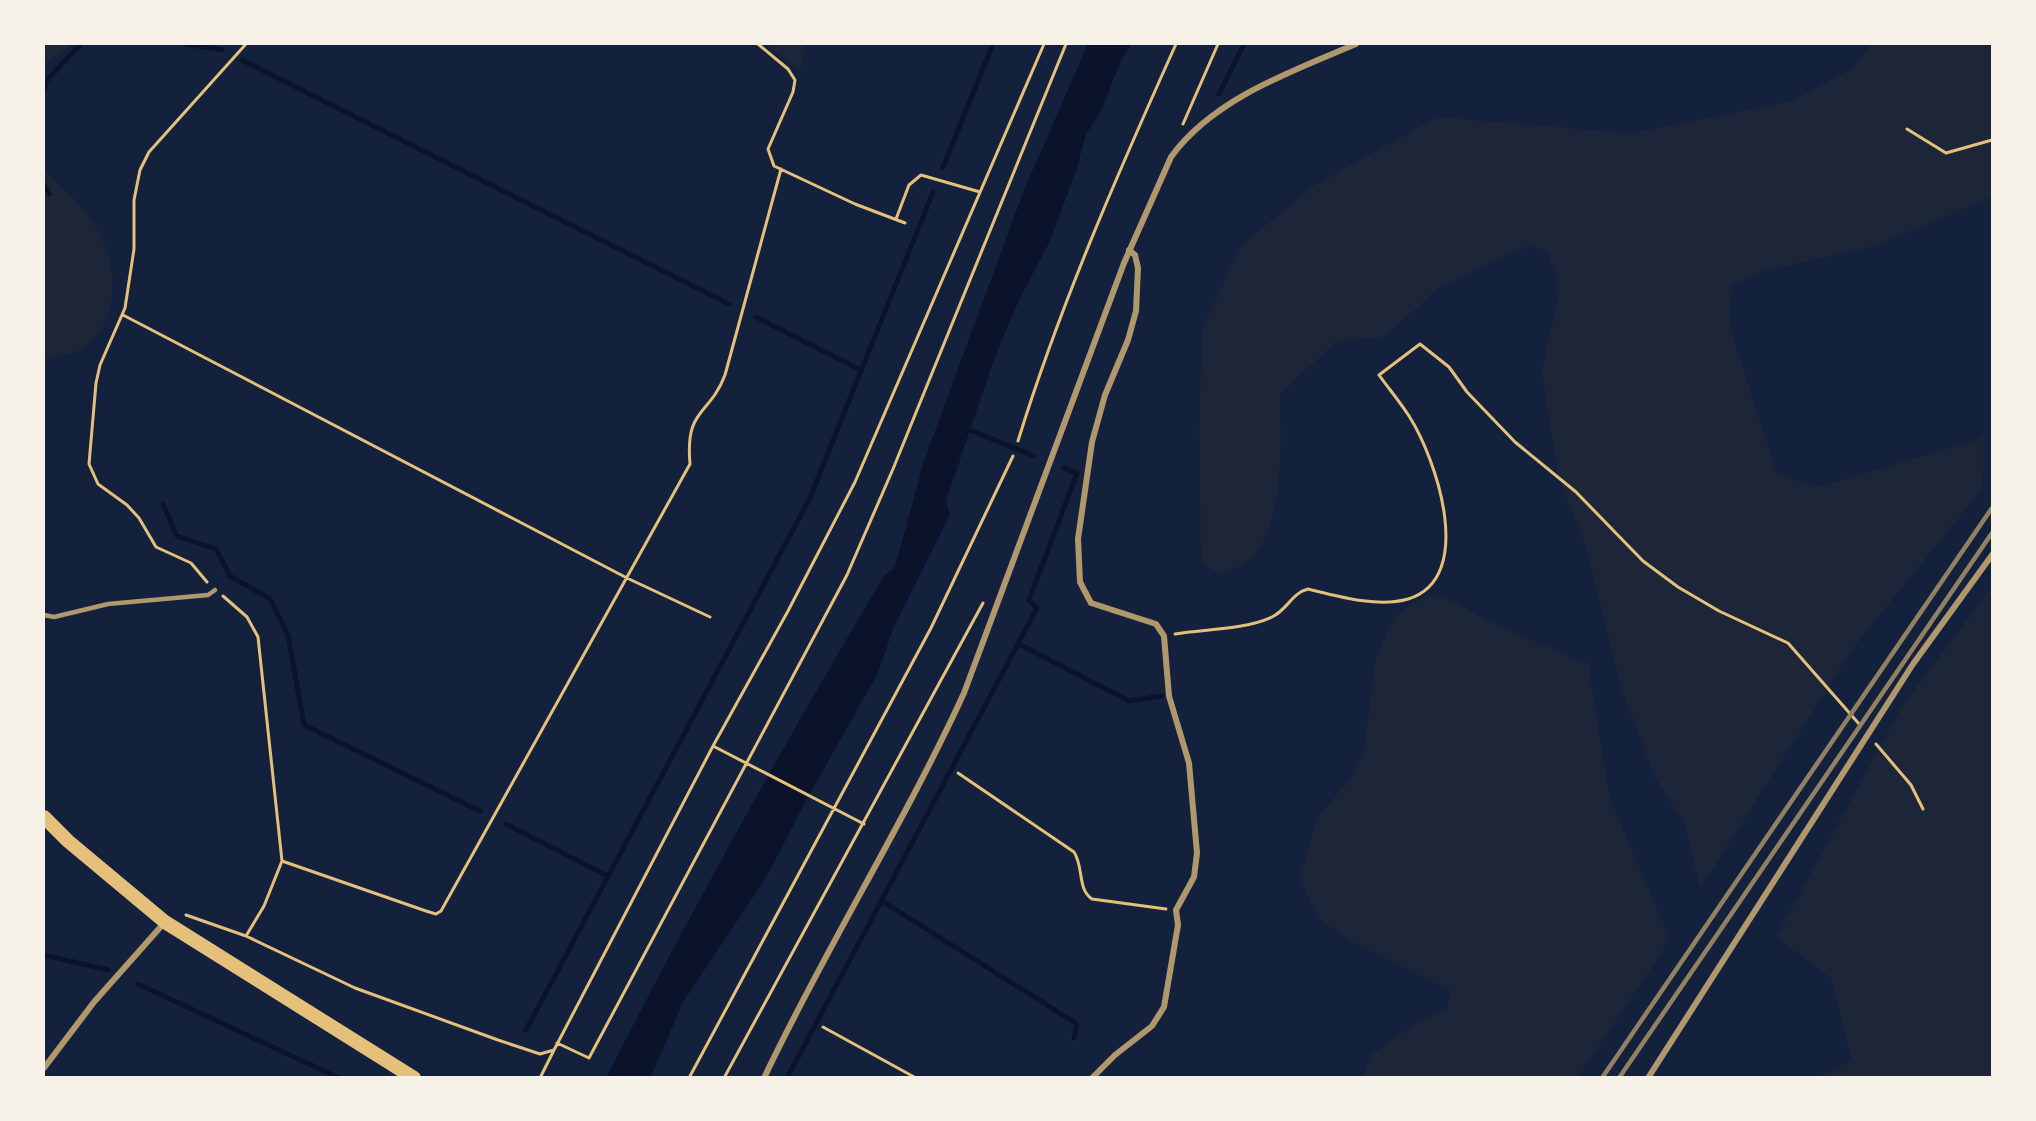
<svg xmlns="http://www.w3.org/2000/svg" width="2036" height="1121" font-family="Georgia,serif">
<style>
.green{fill:#1d2539}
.water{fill:#0b132b}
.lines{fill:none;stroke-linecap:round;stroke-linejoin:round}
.stream{stroke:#0b132b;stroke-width:5}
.path{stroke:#e5c07b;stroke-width:3}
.service{stroke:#b1986c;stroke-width:4.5}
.minor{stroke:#b1986c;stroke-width:6}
.trunk{stroke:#e5c07b;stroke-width:14}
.rail{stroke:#918062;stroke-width:4.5}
</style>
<rect width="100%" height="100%" fill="#14213d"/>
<path class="green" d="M44,44H72L44,64Z
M765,44H806L800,71Z
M1871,44H1992V197L1876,246L1764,271L1732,285L1729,324L1777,474L1819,487L1976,440L1984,434L1983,488L1854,647L1700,889L1684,822L1654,776L1621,687L1587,550L1558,476L1542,370L1560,287L1546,250L1528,246L1440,287L1384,337L1337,341L1280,394C1282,440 1284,519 1254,556C1247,564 1231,569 1222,575L1201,563L1199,430L1202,329L1241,246L1316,184L1438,117L1631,133L1792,101L1853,68Z
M44,168C59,185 88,211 98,230C118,266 121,321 83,348C74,355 55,356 44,359Z
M1992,586V1077H1818L1851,1060L1831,978L1776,937L1903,705Z
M1442,595L1492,623L1588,664L1610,799L1669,936L1661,954L1578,1077H1362L1372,1054L1418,1022L1447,1010L1450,991L1352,942L1318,918L1300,879L1316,818L1349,781L1364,752L1376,657L1394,617L1420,599Z"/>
<path class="water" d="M1088,44H1131L1121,60L1101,111L1086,134L1076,171L1050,241L1019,300L993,362L946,501L950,515L893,629L878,673L809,795L767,876L683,1002L651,1077L606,1078C693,907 786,740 884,576L895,567L924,461L1024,190Z"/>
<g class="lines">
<path class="stream" d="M186,44L222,50
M242,60L729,304
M44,90L46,81L81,44
M1219,94L1244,44
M943,167L993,44
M44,185L49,194
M756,317L861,370
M963,427L1034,456
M163,504L177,536L216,549L230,576L270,599L288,635L304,725L480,811
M1019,644L1129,701L1162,696
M506,824L608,876
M882,901L1077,1024L1074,1038
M44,955L108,970
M138,984L339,1078
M526,1030L810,498L933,192
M787,1078L1037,608L1029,600L1077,473L1064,468"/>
<path class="path" d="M758,44L788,69L795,80L793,92L768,149L774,166L855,204L905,223
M1183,124L1218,44
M1907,129L1946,153L1992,140
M896,219L909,185L921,175L980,192
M123,315L627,578L710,617
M1018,441C1060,305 1118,173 1176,44
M207,582L191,563L156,547L139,518L127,505L98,484L89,464L96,383L100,365L125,308L134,249V200L140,170L149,152L246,44
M223,596L247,617L258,637L282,861L264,906L246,936
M1175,634C1206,629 1243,630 1272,617C1287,610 1292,593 1308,589C1337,596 1378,608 1408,599C1477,578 1436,458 1409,416C1400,402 1389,389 1379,375L1420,344L1449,367L1467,392L1515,442L1576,492L1643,561L1678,587L1719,611L1788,643L1860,725
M1876,744L1911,785L1923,809
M713,746L864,824
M958,773L1074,852C1084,867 1077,889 1092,899L1166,909
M282,861L426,911L436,914L441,911L690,464C685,407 709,417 725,375L781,169
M186,915L246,936L355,988L498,1040L540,1054L554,1050L713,746L788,611L855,482L1044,44
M823,1027L916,1078
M557,1043L589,1058L847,575L893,469L1066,44
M540,1078L554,1050
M689,1078L931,628L1013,456
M724,1078L983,603"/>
<path class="service" d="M44,615L54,617L108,604L208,595L215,590"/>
<path class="minor" d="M44,1068L94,1002L165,922
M764,1078C826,947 904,824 964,693L1124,263L1171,157C1213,99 1292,71 1356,44
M1092,1078L1115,1055L1152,1026L1164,1007L1178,925L1176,910L1194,877L1197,853L1189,763L1169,696L1164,636L1156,624L1091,603L1080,582L1078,539L1092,442L1105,395L1128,340L1136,311L1138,268L1135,255L1129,250
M1648,1078L1913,664L1992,555"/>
<path class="trunk" d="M44,817L68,841L165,922L414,1078"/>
<path class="rail" d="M1602,1078L1992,508
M1619,1078L1992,533"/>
</g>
<rect width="2036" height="1121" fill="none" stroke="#f6f1e7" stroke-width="90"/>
</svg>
